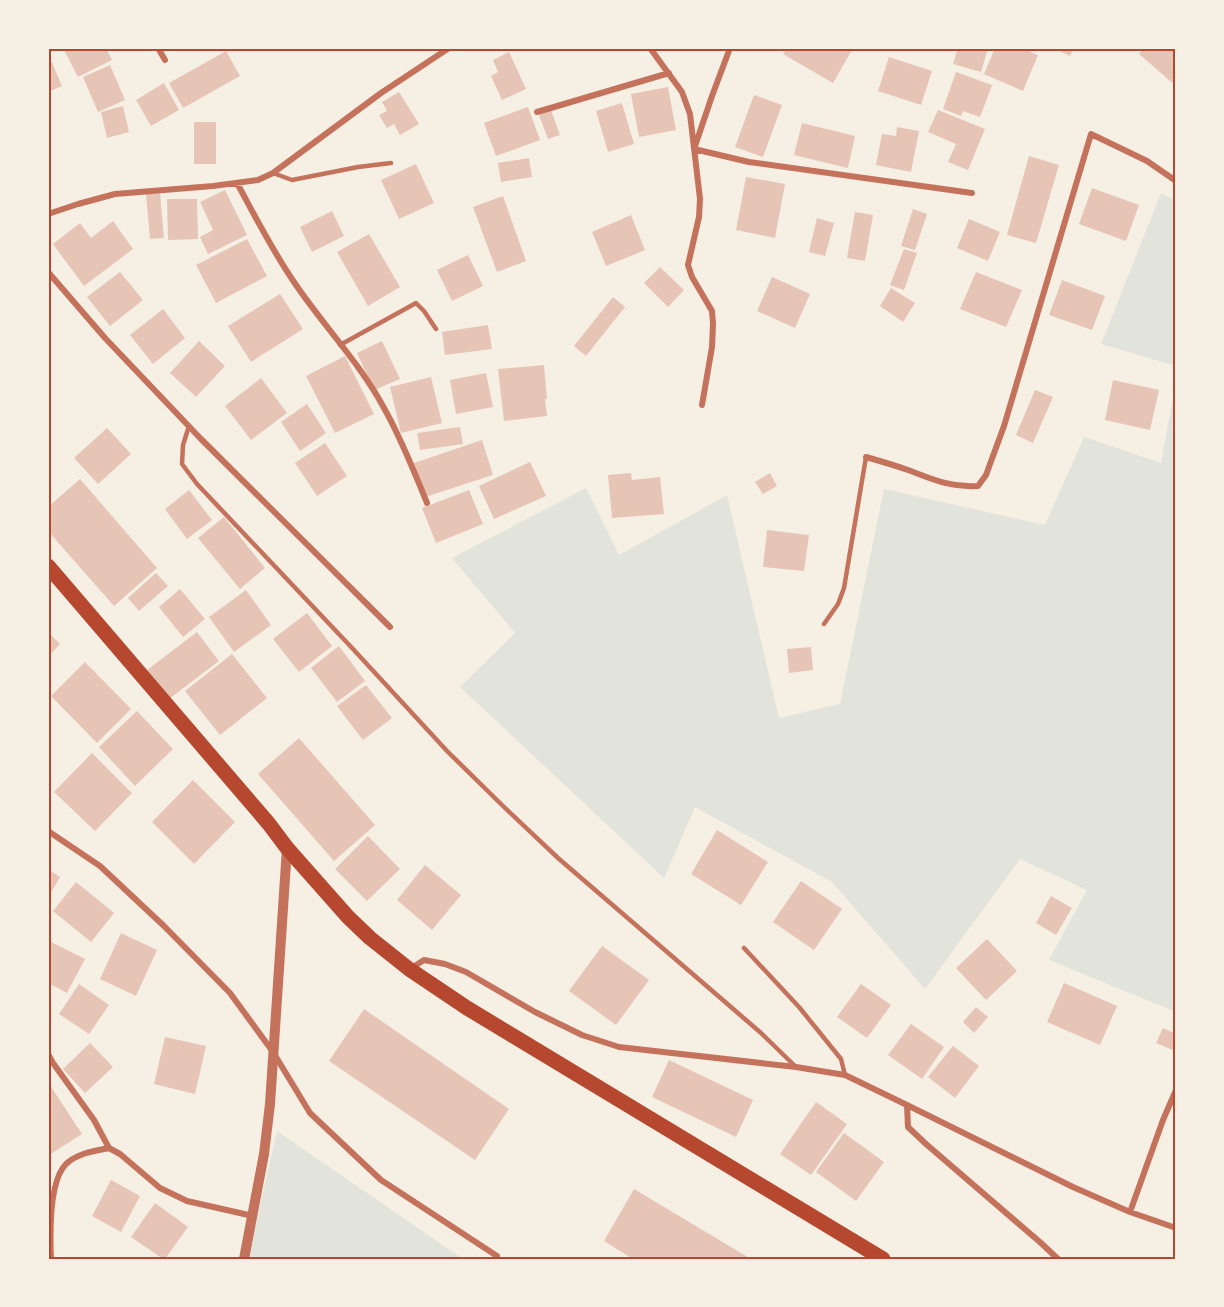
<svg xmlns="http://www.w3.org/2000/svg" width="1224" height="1307" font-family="'Exo 2',sans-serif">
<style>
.green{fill:#e2e4dc}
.building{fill:#e6c5b7}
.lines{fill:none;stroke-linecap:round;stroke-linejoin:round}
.service{stroke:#c5725c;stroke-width:4.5}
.minor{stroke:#c5725c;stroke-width:6}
.tertiary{stroke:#c5725c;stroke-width:10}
.primary{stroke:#b5482f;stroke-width:15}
.neatline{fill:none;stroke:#b5482f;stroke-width:2}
</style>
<rect width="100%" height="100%" fill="#f6efe4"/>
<path class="green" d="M1161,193L1176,201V366L1101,344Z
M1176,381V1012L1049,960L1087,890L1020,859L925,989L832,882L695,807L664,878L460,687L515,633L452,558L586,488L619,555L727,495L779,718L840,704L884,489L1045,525L1084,437L1161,463Z
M277,1131L463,1259H248Z"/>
<path class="building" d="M63,48H88L89,51L94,48H106L112,60L78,77Z
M787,48H853L833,83L783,54Z
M958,48H988L981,72L953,64Z
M995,48H1021L1038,55L1023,91L984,74Z
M1053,48H1074L1070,56Z
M1144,48H1176V86L1139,54Z
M226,51L240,76L183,108L169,83Z
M509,52L526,89L502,100L491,76L498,72L493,60Z
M889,57L932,71L921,105L878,91Z
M50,58L62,86L48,92V59Z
M110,65L125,100L98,112L83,77Z
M956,72L992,85L980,117L963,111L961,116L943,109Z
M164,83L179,110L151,126L136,100Z
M668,87L676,130L639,137L631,94Z
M399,92L419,124L400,135L394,124L387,128L379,115L387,111L382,102Z
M754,95L782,105L763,157L735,147Z
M622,103L634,144L608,152L596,111Z
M123,106L129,132L107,138L101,112Z
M528,107L540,140L496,156L484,123Z
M551,110L560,135L548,139L539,115Z
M938,110L985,129L968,170L948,162L956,144L928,132Z
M194,122H216V164H194Z
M802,123L855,136L848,168L794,155Z
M897,127L919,131L911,172L876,165L882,134L896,136Z
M1029,156L1059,165L1036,243L1007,235Z
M529,158L532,177L501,182L498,163Z
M416,164L434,203L399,219L381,180Z
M746,177L785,184L775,238L736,230Z
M1092,188L1139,205L1126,241L1079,224Z
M225,190L247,235L208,254L200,237L213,230L200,202Z
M160,193L164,238L150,239L146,194Z
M503,196L526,261L497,272L473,207Z
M167,199H197L198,239L168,240Z
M913,209L927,214L915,250L901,246Z
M332,211L344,236L312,252L300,227Z
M855,212L873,215L865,261L847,258Z
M631,215L645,250L606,266L592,232Z
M817,218L834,223L825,256L809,252Z
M969,219L1000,232L988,261L957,248Z
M113,221L133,249L84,286L53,244L80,223L91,238Z
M369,234L400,287L368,306L337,252Z
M247,239L267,276L216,303L196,265Z
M904,249L917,253L904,290L890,285Z
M468,255L483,286L452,301L437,270Z
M660,267L684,290L668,307L644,283Z
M120,272L143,300L110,326L87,297Z
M976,272L1022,290L1006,327L960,309Z
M772,277L810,294L795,328L757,311Z
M1062,280L1105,296L1092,330L1049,315Z
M891,288L915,303L903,322L880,306Z
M280,294L303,329L251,362L228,326Z
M613,297L625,307L586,356L574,346Z
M163,309L185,338L153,364L130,335Z
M488,325L492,349L445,355L442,332Z
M199,341L225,366L196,397L170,373Z
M382,341L400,379L374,390L357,353Z
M345,356L374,414L335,433L306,376Z
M544,365L547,399H545L547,416L504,421L498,369Z
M486,373L493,407L456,414L450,380Z
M431,377L442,423L401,433L390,387Z
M261,378L287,413L251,440L225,406Z
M1113,380L1159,390L1150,430L1105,420Z
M1035,390L1053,397L1033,443L1016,435Z
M307,404L326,433L300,451L281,422Z
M460,427L463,444L420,450L417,433Z
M107,428L131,454L98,484L74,458Z
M482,440L493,475L425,497L414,463Z
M325,443L347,476L317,496L295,463Z
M530,462L546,496L494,519L479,486Z
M631,473L632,480L660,477L664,514L612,518L608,475Z
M770,473L777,486L763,494L755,482Z
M80,479L157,568L114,606L48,531V507Z
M189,490L212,520L187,539L165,509Z
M469,490L483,524L436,543L422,508Z
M224,517L265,568L240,589L198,538Z
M767,530L809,535L804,571L763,567Z
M156,573L168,586L139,611L128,598Z
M180,589L205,619L183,637L159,607Z
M246,590L271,625L234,652L209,617Z
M307,613L332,646L299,672L273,639Z
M48,632L60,644L48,657Z
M197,632L219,661L169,699L147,670Z
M339,646L365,681L337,702L311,668Z
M811,647L813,670L789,673L787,649Z
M232,654L267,698L220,735L185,691Z
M85,662L131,709L97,743L51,696Z
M366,685L392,718L363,740L337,706Z
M137,711L173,749L135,786L99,747Z
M299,738L375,825L334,861L258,774Z
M92,753L132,793L95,831L54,792Z
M193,780L235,822L194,864L152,822Z
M717,830L768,862L741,905L691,874Z
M368,836L400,869L367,901L335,869Z
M425,865L461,895L432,930L397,900Z
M48,869L60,877L48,898Z
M801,881L842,909L814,950L773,922Z
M76,882L114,913L91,942L53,911Z
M1051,896L1072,908L1056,935L1036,923Z
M121,933L157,950L136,996L100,979Z
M987,939L1017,971L986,1000L956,968Z
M51,942L85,959L67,993L48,983V947Z
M602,946L649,980L616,1025L569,991Z
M1064,983L1117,1006L1100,1045L1047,1022Z
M79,984L109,1005L89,1034L59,1014Z
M861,984L891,1005L867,1038L837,1017Z
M976,1007L988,1017L974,1033L963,1022Z
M364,1009L509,1109L475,1160L329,1061Z
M911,1024L944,1047L922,1079L888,1055Z
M1163,1028L1176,1034L1175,1051L1156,1043Z
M165,1037L206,1046L195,1094L154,1084Z
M90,1043L113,1067L85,1093L63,1069Z
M953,1046L979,1066L955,1098L928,1077Z
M669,1060L753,1100L736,1137L652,1097Z
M48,1082L82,1134L49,1155L48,1153Z
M816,1102L847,1124L811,1175L780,1154Z
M844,1133L884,1162L856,1201L816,1172Z
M111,1180L140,1196L121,1232L92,1216Z
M634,1189L751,1259H633L604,1241Z
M155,1203L188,1227L165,1259H163L131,1237Z"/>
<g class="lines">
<path class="service" d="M273,173L292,180L358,167L391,163
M340,345L416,303L424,311L436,329
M189,426L183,445L182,464L197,484L353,649L447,751L503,806L558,858L724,1001L761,1033L796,1067
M824,624L838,604L844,588L866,457
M744,948L799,1007L841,1059L845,1075"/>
<path class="minor" d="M158,48L165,60
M650,48L682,92L690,114L700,199L699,217L688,265L692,277L712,311L713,324L712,347L702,405
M730,48L712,96L694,149L749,162L972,193
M537,112L669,73
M237,183C255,216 272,250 294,282C322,324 360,363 384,408C401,438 414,471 427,503
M48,214L78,204L115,194L213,186L258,180L273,173L381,93L449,48
M48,272L105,338L201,439L390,627
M866,457C880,461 894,465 908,470C932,479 951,488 978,486L986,475L1004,426L1091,134L1147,161L1176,181
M48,831L100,866L164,926L230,993L273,1052L310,1113L381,1180L497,1256
M410,969L424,960L445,964L466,972L535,1012L582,1035L619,1047L796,1067L845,1075L907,1105L1073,1187L1130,1212L1176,1228
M48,1054L53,1063L94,1120L109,1148
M907,1105L908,1127L926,1144L1041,1243L1058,1259
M1130,1212L1163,1120L1176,1090
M51,1259C50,1235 49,1181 66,1164C78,1153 94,1151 109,1148L120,1154L160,1188L187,1201L253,1216"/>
<path class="tertiary" d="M244,1259L264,1154L270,1104L287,848"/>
<path class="primary" d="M48,566L269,824L287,848L348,917L370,938L409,969L467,1008L883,1259"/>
</g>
<rect width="1224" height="1307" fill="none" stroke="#f6efe4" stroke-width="99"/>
<rect x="50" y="50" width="1124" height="1208" class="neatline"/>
</svg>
